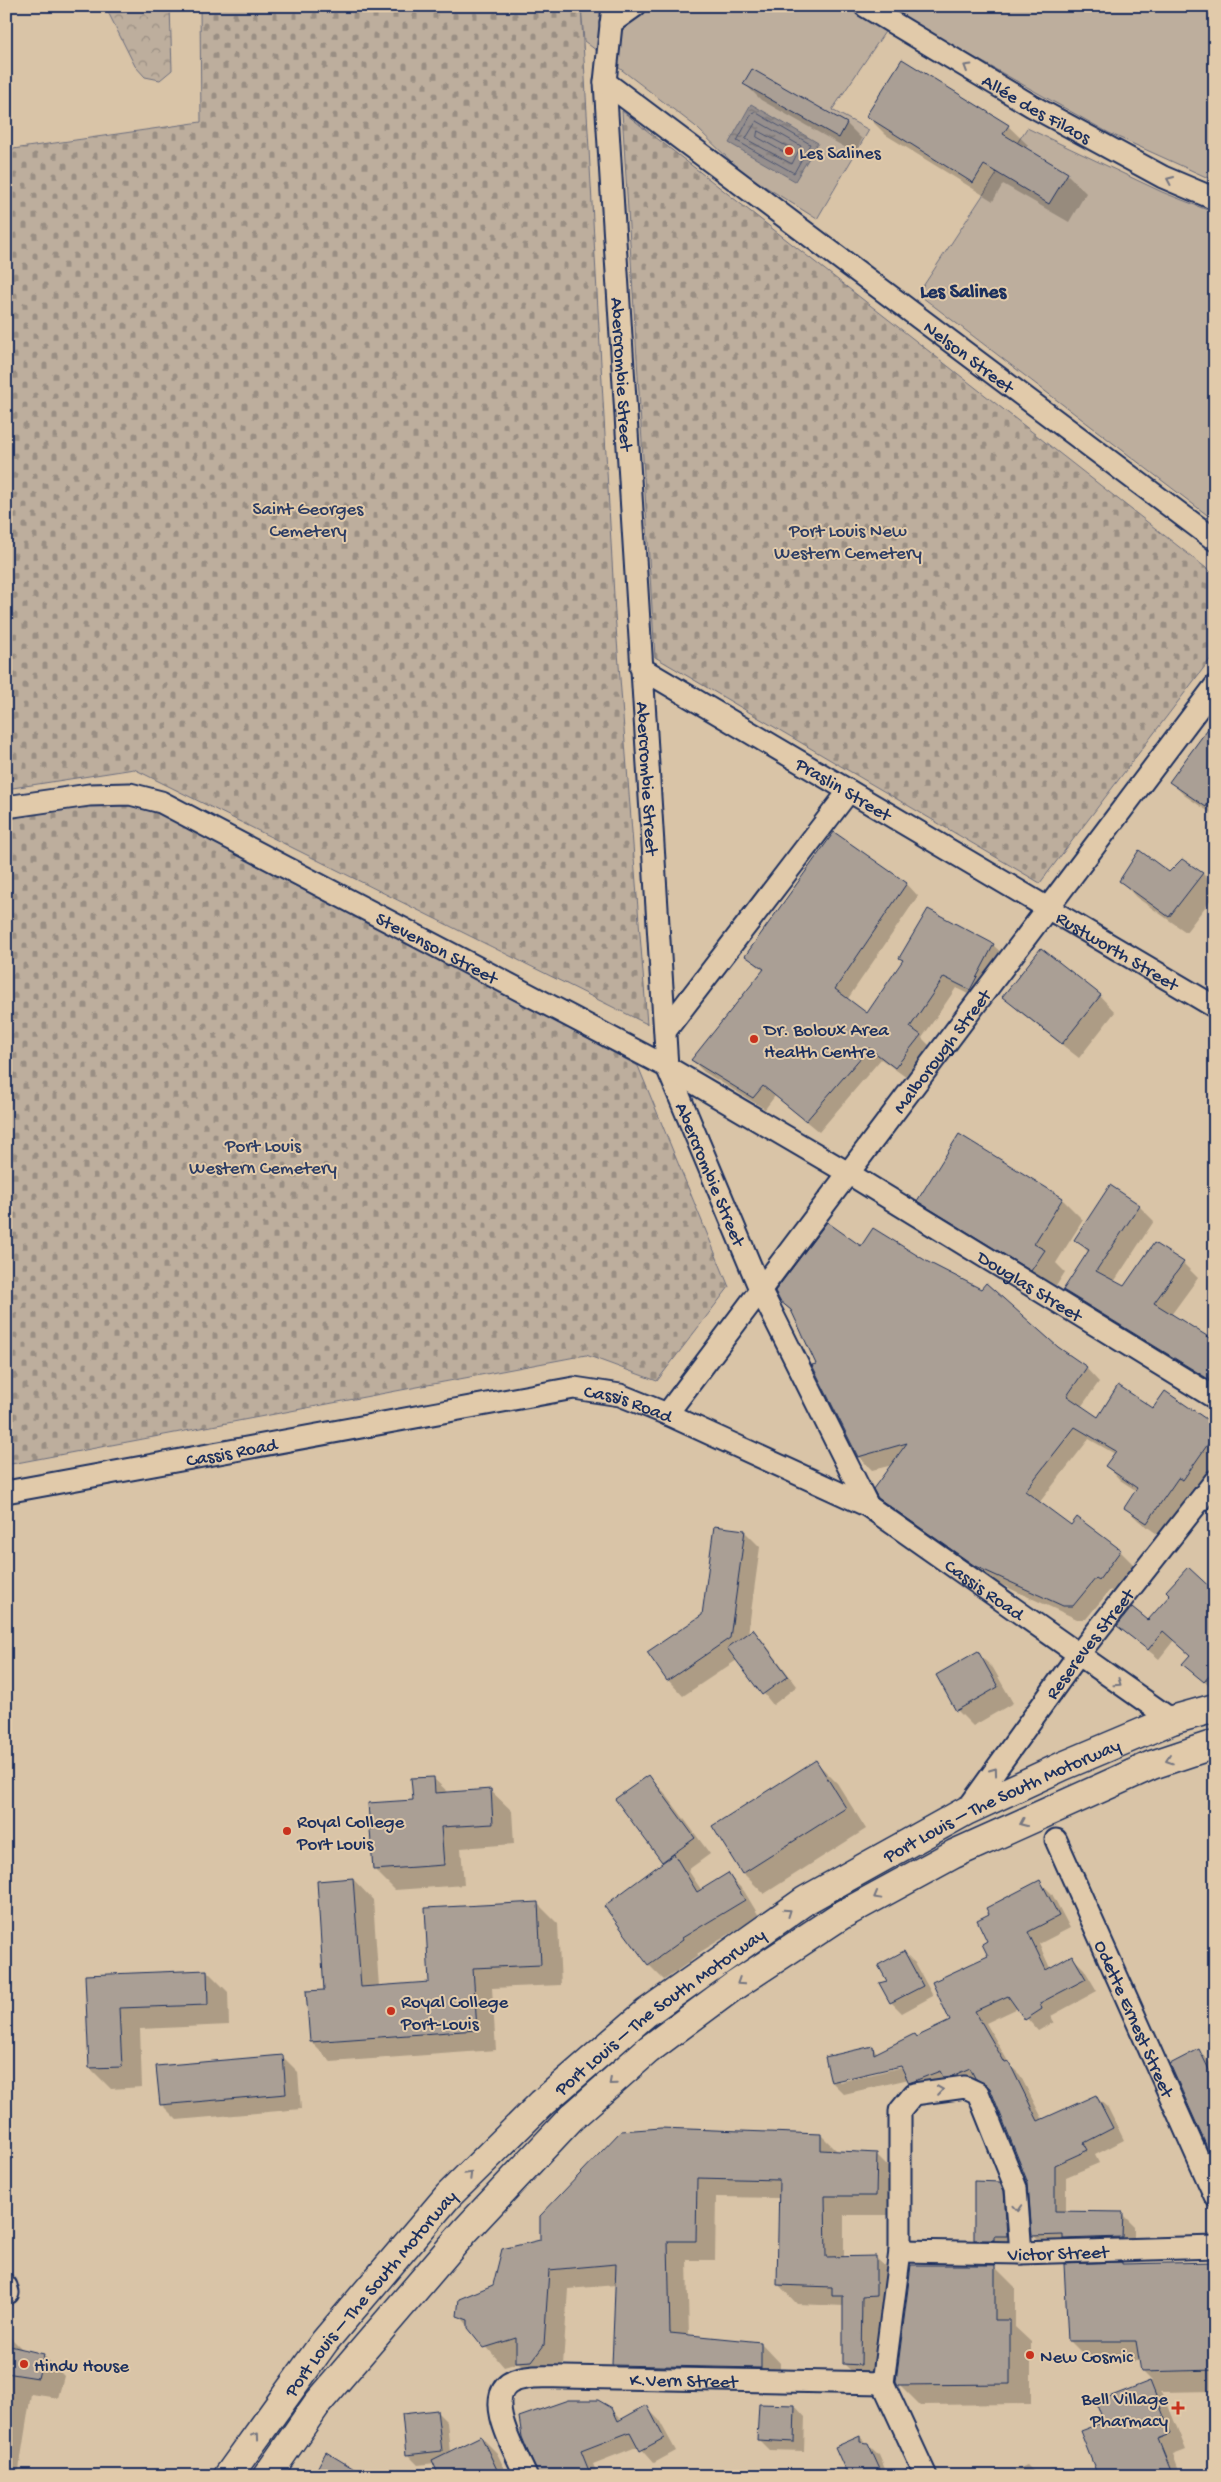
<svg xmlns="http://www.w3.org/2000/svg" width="1221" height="2482" font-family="'Gochi Hand',sans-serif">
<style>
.forest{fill:url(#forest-crowns);stroke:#6c6e7e}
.cemetery{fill:url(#cemetery-stones);stroke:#6c6e7e}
.green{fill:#bdae9d;stroke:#6c6e7e}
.water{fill:url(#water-ripples);stroke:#65697a}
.shadow{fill:#0003;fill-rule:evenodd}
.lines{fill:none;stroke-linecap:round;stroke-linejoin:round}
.shore{stroke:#4c5571;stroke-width:1}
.building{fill:#aa9f95;stroke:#1b2f5e}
.minor-casing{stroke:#1b2f5e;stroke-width:25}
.trunk-casing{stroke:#1b2f5e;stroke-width:31}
.minor{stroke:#e1caaa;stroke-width:21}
.trunk{stroke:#e1caaa;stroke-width:28}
.oneway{stroke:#747580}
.poi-dot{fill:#c8321e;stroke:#e1caaa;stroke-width:2}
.labels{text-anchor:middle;stroke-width:4;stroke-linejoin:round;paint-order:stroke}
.street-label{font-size:19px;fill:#1b2f5e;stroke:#e1caaa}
.poi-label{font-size:19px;fill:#1b2f5e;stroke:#e1caaa;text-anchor:start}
.park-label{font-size:19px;fill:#2b3c64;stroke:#e1caaa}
.neighbourhood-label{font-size:20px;font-weight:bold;fill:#1b2f5e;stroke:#e1caaa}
</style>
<defs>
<pattern id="forest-crowns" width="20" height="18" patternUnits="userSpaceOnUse" patternTransform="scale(1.25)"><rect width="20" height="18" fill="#bdae9d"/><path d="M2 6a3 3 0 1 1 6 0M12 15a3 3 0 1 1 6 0" fill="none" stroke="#998e83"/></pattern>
<pattern id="cemetery-stones" width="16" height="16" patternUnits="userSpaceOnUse" patternTransform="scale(1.25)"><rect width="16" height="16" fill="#bdae9d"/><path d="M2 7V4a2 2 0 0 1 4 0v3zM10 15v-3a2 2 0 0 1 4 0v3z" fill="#998e83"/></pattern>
<pattern id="water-ripples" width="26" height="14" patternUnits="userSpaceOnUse" patternTransform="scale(1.25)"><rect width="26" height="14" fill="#968f8d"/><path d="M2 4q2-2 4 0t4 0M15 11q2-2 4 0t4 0" fill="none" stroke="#7a7576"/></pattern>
</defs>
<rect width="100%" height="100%" fill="#d9c4a7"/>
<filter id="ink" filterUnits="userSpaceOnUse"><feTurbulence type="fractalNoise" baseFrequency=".02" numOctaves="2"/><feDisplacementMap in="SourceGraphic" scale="10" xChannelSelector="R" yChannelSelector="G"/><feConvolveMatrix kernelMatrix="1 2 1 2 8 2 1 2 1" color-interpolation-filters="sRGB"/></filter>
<g filter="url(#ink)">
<path class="forest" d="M105,6H170L172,70L160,80L145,77L135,66Z"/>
<path class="cemetery" d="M200,6H581L615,614L647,1024L134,769L6,789V150L201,122Z
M622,111L1215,575V653L1040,883L655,657Z
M137,796L638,1066L729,1287L657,1381L586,1355L6,1465V819Z"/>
<path class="green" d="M581,6H1215V181L1109,133L897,14L832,110L869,130L817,219L742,172L695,126L584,41Z
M1027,128L1162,192L1215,213V521L918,294Z"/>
<path class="water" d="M751,104L818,143L795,181L729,143Z"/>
<path class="shadow" d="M902,60L1008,126L1028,145L1025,149L1067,174L1086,193L1069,222L1003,184L993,201L886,135L867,116Z
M753,70L847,124L862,139L855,153L761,100L745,84Z
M1215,722V816L1184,795L1171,782Z
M834,833L907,884L918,896L847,1000L868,1015L993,945L1005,956L982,1001L956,988L922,1038L932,1048L907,1078L881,1059L819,1132L775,1096L765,1109L704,1072L692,1060L764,971L746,956Z
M1182,860L1203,874L1215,886V894L1186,932L1136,897L1121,881L1169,874Z
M1100,996L1115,1012L1079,1058L1020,1012L1004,997Z
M1062,1199L1083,1220L1056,1263L1065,1272L1053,1291L940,1222L919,1201Z
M1139,1206L1154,1221L1114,1282L1124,1288L1154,1245L1183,1263L1198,1278L1171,1315L1215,1342V1388L1080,1305L1065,1290L1089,1253L1076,1239Z
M861,1248L1057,1348L1086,1368L1099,1382L1081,1407L1098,1419L1154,1409L1215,1427V1467L1197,1493L1192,1490L1160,1536L1139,1521L1126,1508L1137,1491L1120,1480L1107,1466L1115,1454L1089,1439L1039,1503L1071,1527L1077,1519L1120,1551L1134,1565L1113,1593L1110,1590L1086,1619H1077L989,1579L893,1511L879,1497L893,1465L872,1470L859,1457L793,1313L781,1301Z
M744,1531L760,1547L748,1634L753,1630L763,1641L797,1686L773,1705L737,1660L683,1696L668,1680L703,1616Z
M1215,1593V1691L1184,1664L1191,1655L1174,1640L1159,1659L1118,1626L1148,1621Z
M977,1653L993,1668L1013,1703L973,1726L957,1710Z
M816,1762L837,1783L866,1829L764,1894L743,1873Z
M649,1777L664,1792L710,1854L688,1870L702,1891L728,1875L744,1891L759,1916L697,1954L698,1956L664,1980L649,1965L664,1863Z
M433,1778L449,1793L491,1791L512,1811L514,1844L461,1848L464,1885L395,1890L374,1869L414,1801Z
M353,1879L373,1900L379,1987L431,1983L538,1904L558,1924L561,1985L492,1988L496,2050L331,2062L311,2042Z
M1040,1882L1052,1894L1070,1928L1039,1944L1050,1968L1072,1957L1084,1969L1097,1991L1051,2016L1054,2022L1038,2031L1018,2008L986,2023L1010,2065L1020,2075L1043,2120L1095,2096L1108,2108L1124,2140L1095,2155L1099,2163L1066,2177V2212L1122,2214L1134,2226V2249L1045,2247L1033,2235L1029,2183L992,2092L980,2081L965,2088L922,2094L909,2079L844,2094L832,2082L872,2048L878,2053L952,2021L989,1956V1942ZM907,2064V2066L839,2082V2079Z
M904,1952L915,1963L933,1996L902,2013L891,2002L888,1982Z
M207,1971L228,1992L229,2025L140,2029L142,2087L111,2089L90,2068L86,1976Z
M1199,2051L1215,2068V2162Z
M282,2056L298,2072L301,2109L177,2120L161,2104Z
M821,2135L838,2152L876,2154L896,2174L895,2215H844V2258L875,2257L895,2276L880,2384L864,2383L844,2364V2306L797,2304L778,2284L779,2198L716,2197L715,2260H687L689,2336L761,2343L780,2363V2387L632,2384L613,2365L616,2285L568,2289L563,2365L551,2380L536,2381L518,2363L504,2367L459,2315L494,2286L541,2241V2216Z
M999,2183L1010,2194L1017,2246L986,2250L975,2239Z
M1215,2263V2391L1160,2392L1165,2398L1186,2450L1173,2455L1181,2476H1100L1105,2422L1098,2402L1152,2381L1142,2371L1140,2361H1090L1069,2340Z
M994,2266L1015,2287V2327L1031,2342V2404L920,2405L899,2384Z
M6,2333L23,2350L43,2355L64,2376L58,2398L31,2394L18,2476H6Z
M795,2406L805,2417L804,2451L769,2450L759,2440Z
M646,2407L659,2420L676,2451L654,2463L639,2446L593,2464L598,2476H539L611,2409L622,2420Z
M437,2412L447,2422L450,2453L481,2437L497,2453L508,2476H441L435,2463L418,2465L407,2454Z
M860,2437L879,2455L888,2476H850Z
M1027,2465L1038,2476H1003Z
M717,2472L721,2476H709Z"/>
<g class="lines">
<path class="shore" d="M755,112L810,144L794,173L737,141L752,113Z
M757,121L801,146L792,164L746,139Z
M758,131L790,148V154H787L757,137Z"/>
</g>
<path class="building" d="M902,59L1009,125L1003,134L1068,173L1049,204L984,165L973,183L866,116Z
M752,69L847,123L839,138L743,84Z
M1215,719V788L1206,807L1169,782Z
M834,832L907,883L835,989L867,1013L903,960L899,958L928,909L994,944L970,990L944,977L910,1027L921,1035L895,1068L869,1048L806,1121L763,1086L753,1098L691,1060L764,969L745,956Z
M1139,850L1169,872L1182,859L1203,873L1169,917L1119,881Z
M1041,948L1101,995L1062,1044L1002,997Z
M959,1134L1063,1198L1034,1244L1045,1250L1031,1271L917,1201Z
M1110,1185L1140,1205L1096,1271L1124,1286L1154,1243L1184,1262L1154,1303L1215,1341V1383L1063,1290L1089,1250L1074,1240Z
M827,1222L861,1246L873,1228L928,1262L981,1289L986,1283L1058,1347L1087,1367L1067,1396L1098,1417L1118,1385L1153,1408L1165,1391L1215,1425V1434L1183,1480L1178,1478L1147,1523L1124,1508L1137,1488L1105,1466L1116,1451L1075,1427L1025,1491L1071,1525L1077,1517L1121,1550L1099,1580L1096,1578L1073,1606H1063L975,1566L878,1498L873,1489L907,1443L858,1457L812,1365L816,1364L791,1310L780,1301L775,1291Z
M714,1526L745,1530L730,1638L667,1681L647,1652L702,1615Z
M1188,1567L1215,1592V1669L1204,1682L1182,1664L1190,1655L1163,1631L1148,1650L1117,1626L1132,1607L1148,1620L1170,1595L1166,1591Z
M753,1629L788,1676L762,1695L727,1648Z
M978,1651L998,1687L956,1711L936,1675Z
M816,1760L846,1808L742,1874L712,1826Z
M649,1775L695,1838L662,1862L615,1799Z
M434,1777L435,1793L491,1789L493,1824L441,1827L444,1865L373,1870L368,1803L413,1800L411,1778Z
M674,1854L697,1892L728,1873L745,1900L682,1938L683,1940L648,1965L604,1906Z
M353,1878L361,1987L429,1982L425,1908L538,1902L541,1965L473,1968L477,2030L310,2042L306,1991L324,1990L317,1881Z
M1040,1880L1059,1916L1028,1932L1046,1970L1072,1955L1086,1979L1040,2003L1042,2009L1025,2020L1008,1996L975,2011L1005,2063L1009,2062L1038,2121L1096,2095L1113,2128L1084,2143L1088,2150L1055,2165V2211L1123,2212L1122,2237L1063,2239V2235L1032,2236L1028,2183L990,2088L975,2078L970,2068L952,2076L943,2077L940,2071L909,2083L901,2066L831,2082L825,2057L873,2046L874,2054L914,2034L916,2037L950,2021L932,1982L988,1956L982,1944L987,1941L977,1920L989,1914L986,1908Z
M904,1951L923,1986L890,2003L879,1983L887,1981L878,1965Z
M207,1970L208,2005L119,2008L122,2067L89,2068L85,1975Z
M1199,2049L1215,2082V2165L1170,2064Z
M283,2055L286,2094L160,2105L156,2066Z
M661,2128L821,2134V2150L877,2153L876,2196H825L826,2257L876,2256V2295L862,2296L861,2365L843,2364V2296H832V2287L777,2285L779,2180L697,2178L696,2241H668L670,2333L761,2342V2368L612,2365L616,2264L549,2270L544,2345L532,2361L516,2362V2338L484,2348L468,2328V2320L457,2316L459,2299L493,2285L502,2249L540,2240V2216L621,2131Z
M974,2181L1000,2182L1004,2191L1007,2236H994V2240H974Z
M1122,2262V2264L1215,2262V2370L1141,2372L1136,2341H1068L1064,2264Z
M911,2265H995V2320H1010V2384L898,2385L896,2381Z
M6,2345L44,2354L38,2378L6,2373Z
M1150,2381L1171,2434L1158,2439L1173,2476H1098L1080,2431L1104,2422L1096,2402Z
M568,2400H598L612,2408L618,2421L647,2405L664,2438L640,2451L630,2432L581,2451L591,2476H538L522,2437L519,2417Z
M759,2404L795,2405L794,2442L757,2440Z
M437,2410L442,2451L406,2455L402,2414Z
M481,2436L500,2476H439L432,2460Z
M860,2436V2442L868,2443L883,2476H848L835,2447Z
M326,2452L366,2476H313Z"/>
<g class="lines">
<defs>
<g id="minor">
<path id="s1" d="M613,6L605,82L667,1067L760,1289L868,1506"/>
<path id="s2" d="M865,6L1032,106L1163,177L1215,199"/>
<path d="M611,23L635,6"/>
<path id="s3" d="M605,82L1215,540"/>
<path id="s4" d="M641,668L1215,1007"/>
<path id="s5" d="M6,807L89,795L130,794L161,802L667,1067L848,1173L1215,1398"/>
<path d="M666,1030L849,791"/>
<path id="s6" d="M667,1414L1215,686"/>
<path id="s7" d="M6,1492L574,1388L620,1395L667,1414L868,1506L1172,1720"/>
<path id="s8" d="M966,1811L1078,1655L1215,1481"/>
<path id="s9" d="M1056,1840L1215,2196"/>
<path id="s10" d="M900,2251L1021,2253L1215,2247"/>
<path d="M6,2286L8,2293"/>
<path d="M883,2383L900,2251V2111L914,2094L965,2087L978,2093L1016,2188L1021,2253"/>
<path d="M883,2383L926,2476"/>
<path id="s11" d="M526,2476C517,2455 480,2394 514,2381C530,2375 548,2377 564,2377L883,2383"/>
</g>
<g id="trunk">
<path id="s12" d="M228,2476L325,2341L448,2196L542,2103L646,2013L806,1900L966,1811L1063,1766L1172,1720L1215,1708"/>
<path d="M267,2476L317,2404L465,2231L571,2118L648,2050L734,1986L840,1916L954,1854L1152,1765L1215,1744"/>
</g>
</defs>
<use href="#minor" class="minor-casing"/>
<use href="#trunk" class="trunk-casing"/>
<use href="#minor" class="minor"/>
<use href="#trunk" class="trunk"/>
</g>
<defs><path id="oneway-chevron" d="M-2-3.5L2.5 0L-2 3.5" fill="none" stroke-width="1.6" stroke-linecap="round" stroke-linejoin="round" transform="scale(1.25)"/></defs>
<g class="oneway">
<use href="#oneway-chevron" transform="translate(967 67) rotate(-149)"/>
<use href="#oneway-chevron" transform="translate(1170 180) rotate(-156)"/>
<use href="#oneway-chevron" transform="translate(1118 1683) rotate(35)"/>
<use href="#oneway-chevron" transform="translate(1169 1760) rotate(161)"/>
<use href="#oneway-chevron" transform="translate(994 1771) rotate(-54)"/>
<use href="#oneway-chevron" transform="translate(1023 1823) rotate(156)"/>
<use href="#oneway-chevron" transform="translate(877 1896) rotate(151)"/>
<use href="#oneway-chevron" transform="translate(788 1912) rotate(-35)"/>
<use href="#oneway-chevron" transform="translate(740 1982) rotate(147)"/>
<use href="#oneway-chevron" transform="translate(612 2082) rotate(139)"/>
<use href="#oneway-chevron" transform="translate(940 2090) rotate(-8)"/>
<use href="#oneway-chevron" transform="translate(469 2175) rotate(-45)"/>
<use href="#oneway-chevron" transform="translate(1018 2208) rotate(86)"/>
<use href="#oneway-chevron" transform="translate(256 2436) rotate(-54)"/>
</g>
</g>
<g class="poi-dot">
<circle cx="789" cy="151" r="5"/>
<circle cx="754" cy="1039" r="5"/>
<circle cx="287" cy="1831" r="5"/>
<circle cx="391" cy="2011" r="5"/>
<circle cx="1030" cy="2355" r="5"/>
<circle cx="24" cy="2364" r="5"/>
<path d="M1175.5 2400.5h5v5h5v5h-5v5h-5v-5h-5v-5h5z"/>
</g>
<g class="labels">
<g class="street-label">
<text dy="7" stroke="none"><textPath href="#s2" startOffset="200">Allée des Filaos</textPath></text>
<text dy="7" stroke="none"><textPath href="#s3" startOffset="456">Nelson Street</textPath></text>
<text dy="7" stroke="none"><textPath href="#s1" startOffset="369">Abercrombie Street</textPath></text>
<text dy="7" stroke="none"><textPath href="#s1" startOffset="774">Abercrombie Street</textPath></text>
<text dy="7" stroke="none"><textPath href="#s4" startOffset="236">Praslin Street</textPath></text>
<text dy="7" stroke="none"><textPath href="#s5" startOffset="469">Stevenson Street</textPath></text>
<text dy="7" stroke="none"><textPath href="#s4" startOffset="554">Rustworth Street</textPath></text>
<text dy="7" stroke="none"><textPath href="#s6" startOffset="455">Malborough Street</textPath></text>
<text dy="7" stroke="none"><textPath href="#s1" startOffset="1179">Abercrombie Street</textPath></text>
<text dy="7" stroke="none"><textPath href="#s5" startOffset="1152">Douglas Street</textPath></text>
<text dy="7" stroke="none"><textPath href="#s7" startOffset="634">Cassis Road</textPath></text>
<text dy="7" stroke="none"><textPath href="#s7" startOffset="229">Cassis Road</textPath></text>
<text dy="7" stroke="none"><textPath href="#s7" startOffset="1039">Cassis Road</textPath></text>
<text dy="7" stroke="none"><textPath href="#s8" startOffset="208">Resereves Street</textPath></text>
<text dy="7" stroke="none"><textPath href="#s12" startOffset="1042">Port Louis – The South Motorway</textPath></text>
<text dy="7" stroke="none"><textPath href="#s12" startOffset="638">Port Louis – The South Motorway</textPath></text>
<text dy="7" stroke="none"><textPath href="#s9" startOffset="195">Odette Ernest Street</textPath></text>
<text dy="7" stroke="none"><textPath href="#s10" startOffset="158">Victor Street</textPath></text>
<text dy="7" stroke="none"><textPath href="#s12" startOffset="232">Port Louis – The South Motorway</textPath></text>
<text dy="7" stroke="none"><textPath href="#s11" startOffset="276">K.Vern Street</textPath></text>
</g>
<g class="poi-label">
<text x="799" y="158">Les Salines</text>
<text x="764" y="1035">Dr. Boloux Area<tspan x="764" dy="22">Health Centre</tspan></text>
<text x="297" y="1827">Royal College<tspan x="297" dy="22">Port Louis</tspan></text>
<text x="401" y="2007">Royal College<tspan x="401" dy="22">Port-Louis</tspan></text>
<text x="1040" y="2362">New Cosmic</text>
<text x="34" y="2371">Hindu House</text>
<text x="1168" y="2404" text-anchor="end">Bell Village<tspan x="1168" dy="22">Pharmacy</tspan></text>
</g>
<g class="park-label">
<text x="308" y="514">Saint Georges<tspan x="308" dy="22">Cemetery</tspan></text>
<text x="848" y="536">Port Louis New<tspan x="848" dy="22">Western Cemetery</tspan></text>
<text x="263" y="1151">Port Louis<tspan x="263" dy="22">Western Cemetery</tspan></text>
</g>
<g class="neighbourhood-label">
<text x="963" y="297">Les Salines</text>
</g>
</g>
<rect width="1221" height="2482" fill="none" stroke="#e1caaa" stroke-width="25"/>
<rect x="12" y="12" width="1196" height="2457" fill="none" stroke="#1b2f5e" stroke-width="2" filter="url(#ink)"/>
</svg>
